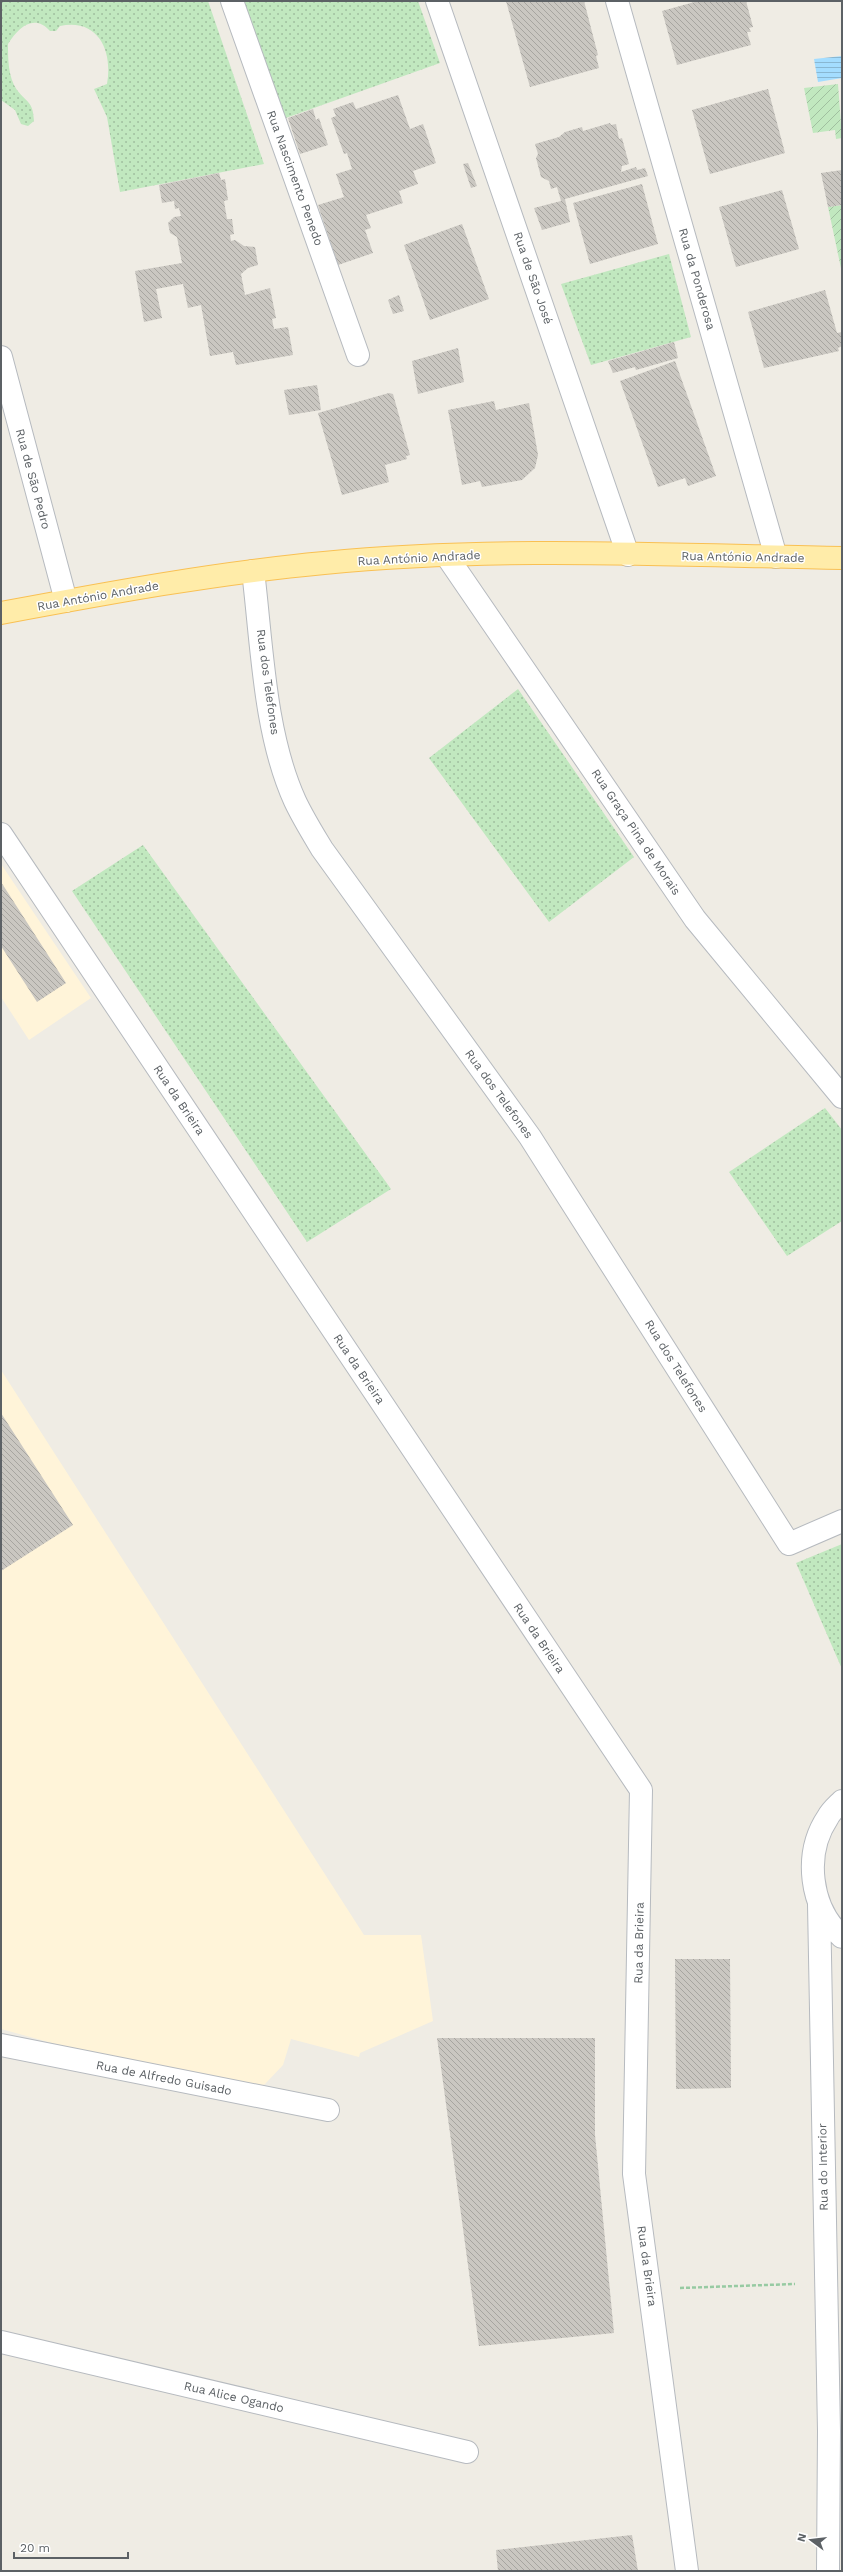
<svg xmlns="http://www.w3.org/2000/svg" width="843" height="2572" font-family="'Work Sans',sans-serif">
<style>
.commercial{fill:#fff4d9}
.grass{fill:url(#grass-dots)}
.garden{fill:url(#garden-furrows)}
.water{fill:url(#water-rules)}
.building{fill:url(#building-back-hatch)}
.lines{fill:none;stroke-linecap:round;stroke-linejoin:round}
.street-casing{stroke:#b6babf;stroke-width:24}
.primary-casing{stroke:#f9c053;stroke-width:24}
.path{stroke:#97caa2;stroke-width:2.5;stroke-dasharray:4 2;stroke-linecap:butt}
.street{stroke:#fff;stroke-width:22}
.primary{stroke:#ffeca9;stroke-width:22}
.labels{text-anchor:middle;stroke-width:3;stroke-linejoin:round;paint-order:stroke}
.street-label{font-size:12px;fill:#5c6165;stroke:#fff}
</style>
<defs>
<pattern id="grass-dots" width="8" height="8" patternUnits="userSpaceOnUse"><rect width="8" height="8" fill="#c1e8bf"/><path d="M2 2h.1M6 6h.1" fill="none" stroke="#a0bf9f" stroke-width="1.8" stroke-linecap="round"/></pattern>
<pattern id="garden-furrows" width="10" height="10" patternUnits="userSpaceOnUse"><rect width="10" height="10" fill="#c1e8bf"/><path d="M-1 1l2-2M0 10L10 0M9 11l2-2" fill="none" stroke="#a0bf9f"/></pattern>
<pattern id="water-rules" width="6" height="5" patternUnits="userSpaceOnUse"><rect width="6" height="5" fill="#a4ddff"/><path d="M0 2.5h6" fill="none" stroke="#89b7d2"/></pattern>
<pattern id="building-back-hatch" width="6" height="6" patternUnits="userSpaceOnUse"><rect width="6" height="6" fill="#cac7c1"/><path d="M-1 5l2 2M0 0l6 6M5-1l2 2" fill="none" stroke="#a7a5a0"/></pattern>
</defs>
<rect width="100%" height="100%" fill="#efece4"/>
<path class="commercial" d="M1,864L91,998L29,1040L1,997Z
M1,1370L364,1935H421L433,2021L360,2053L359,2057L291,2039L283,2065L265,2084L253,2089L227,2091L1,2029Z"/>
<path class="grass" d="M1,1H208L264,164L120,192L107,117L94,89L107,84C113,52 99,18 60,26L56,31H50C34,13 18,28 8,44C8,59 8,77 17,90C27,103 33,101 34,121L28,126L21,124L15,110L1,100Z
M241,1H418L440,63L283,119Z
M669,254L691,337L591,365L561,284Z
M518,689L634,857L549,922L429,758Z
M143,845L391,1189L307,1242L72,891Z
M825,1108L842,1130V1221L787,1256L729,1172Z
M842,1544V1669L796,1563Z"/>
<path class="garden" d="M838,84L842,138L836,139L835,130L813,133L804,88Z
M842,205V273L828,207Z"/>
<path class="water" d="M842,56V78L818,82L814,59Z"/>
<path class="building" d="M506,1H584L598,55L596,56L599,68L530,87Z
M698,1H746L753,27L749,28L751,32H747L751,45L677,65L662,11Z
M768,89L785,153L710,174L692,110Z
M398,95L410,129L423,124L436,163L413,171L418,184L399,191L403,203L366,215L371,228L365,230L373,253L338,265L318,205L344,197L336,174L352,169L347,153L344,154L331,118L336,116L333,109L353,102L356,109Z
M313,109L316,120L319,118L328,145L300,154L288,118Z
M610,123L611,125L616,124L619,139L622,138L629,164L622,166L621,172L636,167L637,170L645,168L648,176L565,199L570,222L542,230L534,208L561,201L557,187L551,189L549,181L541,177L536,158L538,154L535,144L559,137L565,132L582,127L583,131Z
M468,163L477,186L471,188L463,164Z
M842,170V205L828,207L821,173Z
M219,173L221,180L225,179L228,200L224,201L227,219H232L234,234L230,235L231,241L235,240L244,246L255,247L258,265L248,268L241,274L245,295L270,288L276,318L272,319L274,329L288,327L293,355L236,365L233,352L210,356L201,305L188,308L183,284L156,289L162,318L144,322L135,271L182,263L177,237L170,233L168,223L174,217L181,216L179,208L175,209L174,201L162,203L159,185Z
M642,184L658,244L590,264L573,203Z
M782,190L799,249L736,267L719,207Z
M462,224L489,299L430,320L404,245Z
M825,290L837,333L842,332V346L838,348L839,351L764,368L748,312Z
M399,295L404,311L393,314L388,300Z
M674,342L678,358L636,370L635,367L613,373L608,361Z
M458,348L464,382L418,394L412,361Z
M675,361L716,476L688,486L685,478L658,487L620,381Z
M317,385L321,410L289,415L284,390Z
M389,393L393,394L410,455L406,456L407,459L385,465L389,482L342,495L318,413Z
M494,401L496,410L529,403L538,455L535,468L522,480L482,487L480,481L462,485L448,410Z
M1,882L66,983L37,1002L1,946Z
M1,1413L73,1525L1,1571Z
M675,1959H730L731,2088L676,2089Z
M437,2038H595V2135L614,2333L479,2346Z
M632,2535L638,2571H498L496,2550Z"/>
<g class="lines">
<defs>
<path id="street" d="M232,1L358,355
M437,1L628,555
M617,1L776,557
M1,357L66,601
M446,555L695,919L842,1097
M253,571C262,644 264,733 295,801C303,818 313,834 322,849L530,1137L789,1544L842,1521
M1,834L641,1790L634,2174L687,2571
M842,1801C837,1806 831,1811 828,1817C803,1854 810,1908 842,1937
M819,1904L829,2431L828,2571
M1,2045L328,2110
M1,2342L467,2452"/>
<path id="primary" d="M1,613C108,593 216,573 324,563C496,546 670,555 842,558"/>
</defs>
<use href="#street" class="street-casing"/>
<use href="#primary" class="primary-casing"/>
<path class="path" d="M680,2288L795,2284"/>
<use href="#street" class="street"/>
<use href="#primary" class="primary"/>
</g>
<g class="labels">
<g class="street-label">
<text transform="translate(295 178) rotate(70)" y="4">Rua Nascimento Penedo</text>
<text transform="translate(533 278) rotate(71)" y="4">Rua de São José</text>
<text transform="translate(697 279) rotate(74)" y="4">Rua da Ponderosa</text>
<text transform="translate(33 479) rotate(75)" y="4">Rua de São Pedro</text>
<text transform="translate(743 557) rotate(1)" y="4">Rua António Andrade</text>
<text transform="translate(419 558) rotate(-3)" y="4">Rua António Andrade</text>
<text transform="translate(98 596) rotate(-10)" y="4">Rua António Andrade</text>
<text transform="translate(268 682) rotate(82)" y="4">Rua dos Telefones</text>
<text transform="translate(636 832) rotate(56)" y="4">Rua Graça Pina de Morais</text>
<text transform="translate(499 1094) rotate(54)" y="4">Rua dos Telefones</text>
<text transform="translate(179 1100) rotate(56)" y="4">Rua da Brieira</text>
<text transform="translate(676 1366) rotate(58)" y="4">Rua dos Telefones</text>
<text transform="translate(359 1369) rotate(56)" y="4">Rua da Brieira</text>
<text transform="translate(539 1638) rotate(56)" y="4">Rua da Brieira</text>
<text transform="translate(639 1943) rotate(-89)" y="4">Rua da Brieira</text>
<text transform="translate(164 2078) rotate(11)" y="4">Rua de Alfredo Guisado</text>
<text transform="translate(823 2167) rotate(-91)" y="4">Rua do Interior</text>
<text transform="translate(647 2266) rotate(82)" y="4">Rua da Brieira</text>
<text transform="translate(234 2397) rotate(13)" y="4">Rua Alice Ogando</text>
</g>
</g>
<rect width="843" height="2572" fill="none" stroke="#5c6165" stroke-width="4"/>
<g transform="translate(811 2540) rotate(285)" stroke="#ffffff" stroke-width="3" paint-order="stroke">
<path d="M0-3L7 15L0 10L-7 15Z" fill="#5c6165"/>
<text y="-6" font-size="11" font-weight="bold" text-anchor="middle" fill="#5c6165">N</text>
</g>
<path d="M14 2552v6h114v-6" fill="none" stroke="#5c6165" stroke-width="2"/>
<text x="20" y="2552" font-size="12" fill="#5c6165" stroke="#ffffff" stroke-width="3" paint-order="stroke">20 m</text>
</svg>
